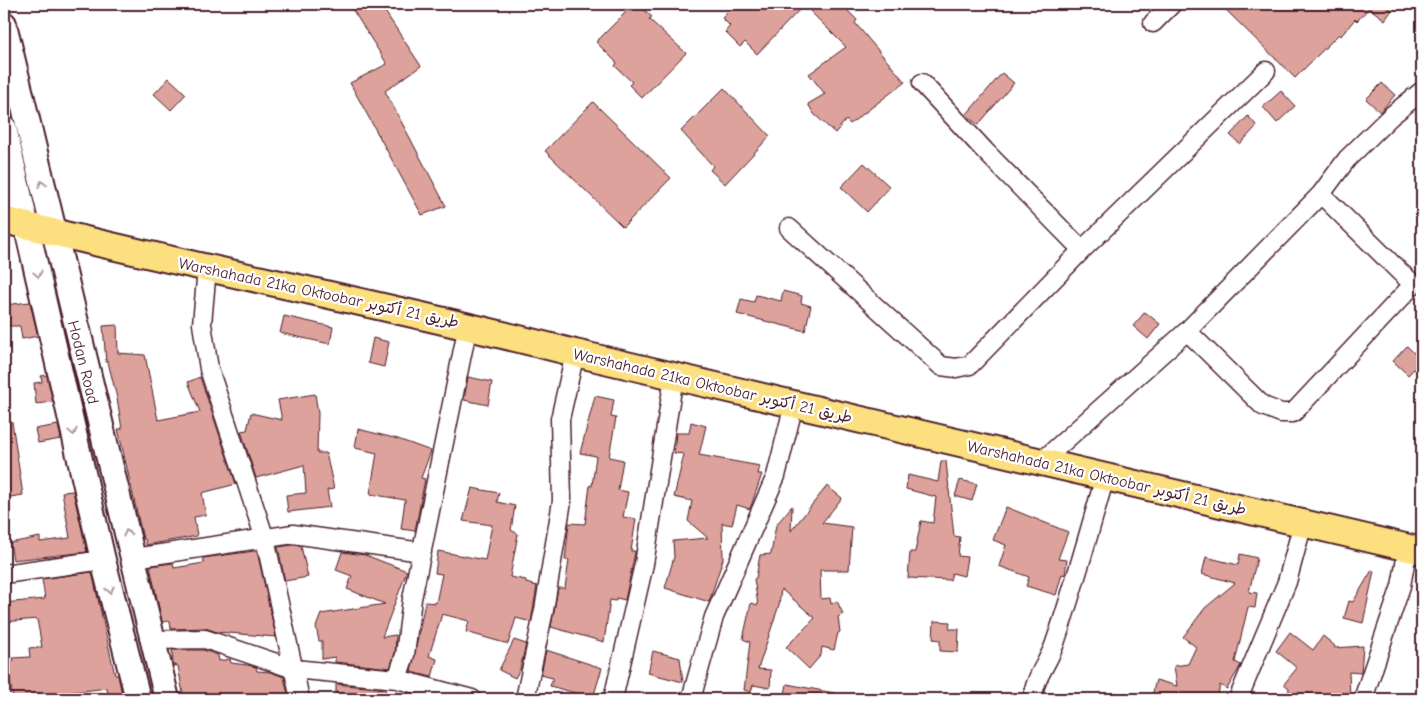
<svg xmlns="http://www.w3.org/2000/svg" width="1426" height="703" font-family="'Comic Neue','Playpen Sans Arabic',sans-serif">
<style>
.building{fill:#dca29b;stroke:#4a1f2b}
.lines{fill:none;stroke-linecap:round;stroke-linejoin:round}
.street-casing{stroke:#4a1f2b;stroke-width:21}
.secondary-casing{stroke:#4a1f2b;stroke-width:28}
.primary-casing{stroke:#4a1f2b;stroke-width:30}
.street{stroke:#fff;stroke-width:18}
.secondary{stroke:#fff;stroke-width:24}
.primary{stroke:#fce080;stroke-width:26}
.oneway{stroke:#ae9aa0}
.labels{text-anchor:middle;stroke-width:4.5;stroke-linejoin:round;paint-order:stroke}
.street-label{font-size:16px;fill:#4a1f2b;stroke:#fff}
</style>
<rect width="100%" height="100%" fill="#fff"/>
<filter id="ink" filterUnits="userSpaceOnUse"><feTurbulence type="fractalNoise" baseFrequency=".02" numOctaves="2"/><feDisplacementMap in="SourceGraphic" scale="10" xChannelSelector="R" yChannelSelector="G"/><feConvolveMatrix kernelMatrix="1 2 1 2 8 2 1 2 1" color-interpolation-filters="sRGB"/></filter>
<g filter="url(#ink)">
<path class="building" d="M349,4H380L421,66L385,91L446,206L422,215L350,83L387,64Z
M634,4H638L652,17L649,19L686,53L642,98L629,85L632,82L615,66L617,63L596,42Z
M736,4H841L857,20L855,23L905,82L850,124L846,120L835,133L814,114L808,104L825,94L809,74L846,47L804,5L757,54L745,42L740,47L725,32L730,26L722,18Z
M1220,4H1385L1392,10L1385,20L1369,8L1357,21L1355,19L1341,36L1339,34L1295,78Z
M1002,73L1014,83L978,125L966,115Z
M169,78L186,94L171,110L154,94Z
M1382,83L1395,95L1380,112L1366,99Z
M724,88L770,136L725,184L710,170L713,166L681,131Z
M1281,91L1295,106L1277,123L1263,107Z
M593,102L671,178L623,227L545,151Z
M1248,116L1257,126L1240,144L1230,135Z
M864,163L890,187L867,212L841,187Z
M783,291L802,296L801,303L811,306L805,331L737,314L741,299L754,302L756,295L781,301Z
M30,302L38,336L22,339L20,326H4V305Z
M1145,312L1160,324L1148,339L1133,326Z
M284,316L333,327L330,344L280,333Z
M117,325L118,353L145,355L158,420L200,412L188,382L200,377L236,484L202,493L206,515L194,517L197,536L146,545L145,539H143L118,429H122L117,398L108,362H106L103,326Z
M373,338L389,342L384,367L368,363Z
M1407,346L1422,361L1408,375L1393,361Z
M47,375L53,402L36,404L34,383L42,382L41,376Z
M468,377L492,382L488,405L464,400Z
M315,394L318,413L317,453H326L334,489L327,490L330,507L288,512L286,495L306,493L304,465L256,478L241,431L247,430L251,413L282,420L278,400Z
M595,396L614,400L611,417L616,418L609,457L623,460L618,490L628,492L623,517L636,519L631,551H635V553L625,600L617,598L616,601L610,600L604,642L551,627L558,588H565L569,560H565L569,523L585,524L590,485L592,486L596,456L580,453Z
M4,422H12L23,495L4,498Z
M691,422L706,426L699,455L760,466L758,474H762L750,509L737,505L732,525L722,523L723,559L709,602L665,588L674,557L673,541L708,538L688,521L692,501L674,497L684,454L674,453L676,433H689Z
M58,425L61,439L38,443L35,429Z
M358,429L398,439L431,451L421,478L425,479L415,531L401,529L405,500L370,494L377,453L355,448Z
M941,461H946L954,536L960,537L958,556L967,557L964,576L952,573L950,580L908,578L910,552H915L921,521L933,523L936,497L906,489L908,475L938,482Z
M960,480L977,484L972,501L955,496Z
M827,486L842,498L822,523L852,527L849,570H820L821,599L830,598L831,604L837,601L843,614L838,617L840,632L838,633L834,650L822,647L821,655L809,669L786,647L815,618L781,589L779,605L758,669L771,670L770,688L753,685L751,692L744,690L750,642L743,639L751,603L758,605L754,579L756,578L760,555L771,554L776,525L792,506L791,531Z
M472,488L499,493L497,502L515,506L511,530L518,534L510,577L526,580V583L537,586L531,622L516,618L508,644L466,632L469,621L442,614L429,656L437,659L432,677L411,672L425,602L436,603L442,574L435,573L438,551L485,560L492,525L463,521Z
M73,491L87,552L13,560L10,543L40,537V542L70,538L62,492Z
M1006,507L1068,532L1058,559L1067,560L1065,575L1062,574L1056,595L1026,586L1029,577L999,566L1006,545L993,540Z
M293,545L301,546L308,577L285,581L278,547Z
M255,551H257L276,637L217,632L205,628L171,629L170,621L162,622L150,566L173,563L174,568L204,563L203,558Z
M342,552L365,555L407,571L382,637L396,635L395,653L390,668L335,662V657L322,659V641H319L316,627L321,614L385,604L347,589L352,576L336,570Z
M1240,554L1257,558L1249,592L1257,593L1255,608L1248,607L1235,662L1241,665L1227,689L1220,685L1217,699H1156L1157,697L1152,696L1156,680L1177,686L1174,666L1188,664L1196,647L1183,637L1205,608L1235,583L1202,574L1206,557L1238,565Z
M1372,570L1374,571L1363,623L1344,618L1349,601L1353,602Z
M92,572L115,675H118L123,699H109L107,688L66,693L67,699H13L7,662L14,661L13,658L30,657L29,648L42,647L37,619L4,622V603L45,599L42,579Z
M934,621L950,622L949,629H959L958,652L940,651V640L933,639Z
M1290,632L1313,650L1323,636L1334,645L1335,648L1363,646L1361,673L1349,672L1350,699H1288L1289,688L1284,684L1297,668L1276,651Z
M514,640L526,644L520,669L515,678L499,670Z
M172,650H203L218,655L219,661L230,659L231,663L247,665L256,667L257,671L270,672L284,677L288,695L281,696V699H184L178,666L173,665Z
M546,650L602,668L593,698L550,686L553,678L541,675Z
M653,651L680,658L683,682L648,673Z
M336,684L385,689L387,699H344L343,693L336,694Z
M787,684L834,693L833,699H784Z"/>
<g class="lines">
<defs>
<path id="street" d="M1153,23L1172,4
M922,83L985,151L1082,250
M789,228L941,366L956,368L970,365L1082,250L1266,71
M207,268L202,324L209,369L265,539L300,699
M1187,331L1263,406L1281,413H1293L1411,287L1410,281L1400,272L1321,194
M1041,462L1187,331L1321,194L1347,159L1391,116L1422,91
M134,558L293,534L422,552
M4,574L103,560
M155,640L205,639L294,669L397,679L405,655L412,599L468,325
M397,679L472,699
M525,699L544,610L562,501L560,419L575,353
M613,699L644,564L674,377
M691,699L714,617L776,476L794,404
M1033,699C1033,679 1049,662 1055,643C1074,588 1089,532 1105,477
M1238,699L1287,582L1303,523
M1363,699L1401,586L1408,547"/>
<path id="secondary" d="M4,24L167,699
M4,128L103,560L138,699"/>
<path id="primary" d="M4,220C193,268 386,304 575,353L1422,551"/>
</defs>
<use href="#street" class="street-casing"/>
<use href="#secondary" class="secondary-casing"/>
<use href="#primary" class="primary-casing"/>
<use href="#street" class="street"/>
<use href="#secondary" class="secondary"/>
<use href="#primary" class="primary"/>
</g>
<defs><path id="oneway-chevron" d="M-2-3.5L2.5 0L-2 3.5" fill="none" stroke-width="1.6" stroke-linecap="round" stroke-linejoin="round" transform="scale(1.25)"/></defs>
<g class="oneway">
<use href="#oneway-chevron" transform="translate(42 184) rotate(-103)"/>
<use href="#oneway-chevron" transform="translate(38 274) rotate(78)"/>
<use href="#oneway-chevron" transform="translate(73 432) rotate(77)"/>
<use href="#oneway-chevron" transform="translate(127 533) rotate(-104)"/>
<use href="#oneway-chevron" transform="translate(110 590) rotate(76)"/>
</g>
</g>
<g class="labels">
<g class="street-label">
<text transform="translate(319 292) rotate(12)" y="6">Warshahada 21ka Oktoobar طريق 21 أكتوبر</text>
<text transform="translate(84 362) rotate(76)" y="6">Hodan Road</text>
<text transform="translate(713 385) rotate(13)" y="6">Warshahada 21ka Oktoobar طريق 21 أكتوبر</text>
<text transform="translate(1107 477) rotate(13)" y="6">Warshahada 21ka Oktoobar طريق 21 أكتوبر</text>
</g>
</g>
<rect width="1426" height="703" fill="none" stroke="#fff" stroke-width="20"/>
<rect x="10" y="10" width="1406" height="683" fill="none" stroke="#4a1f2b" stroke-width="2" filter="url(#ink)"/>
</svg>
